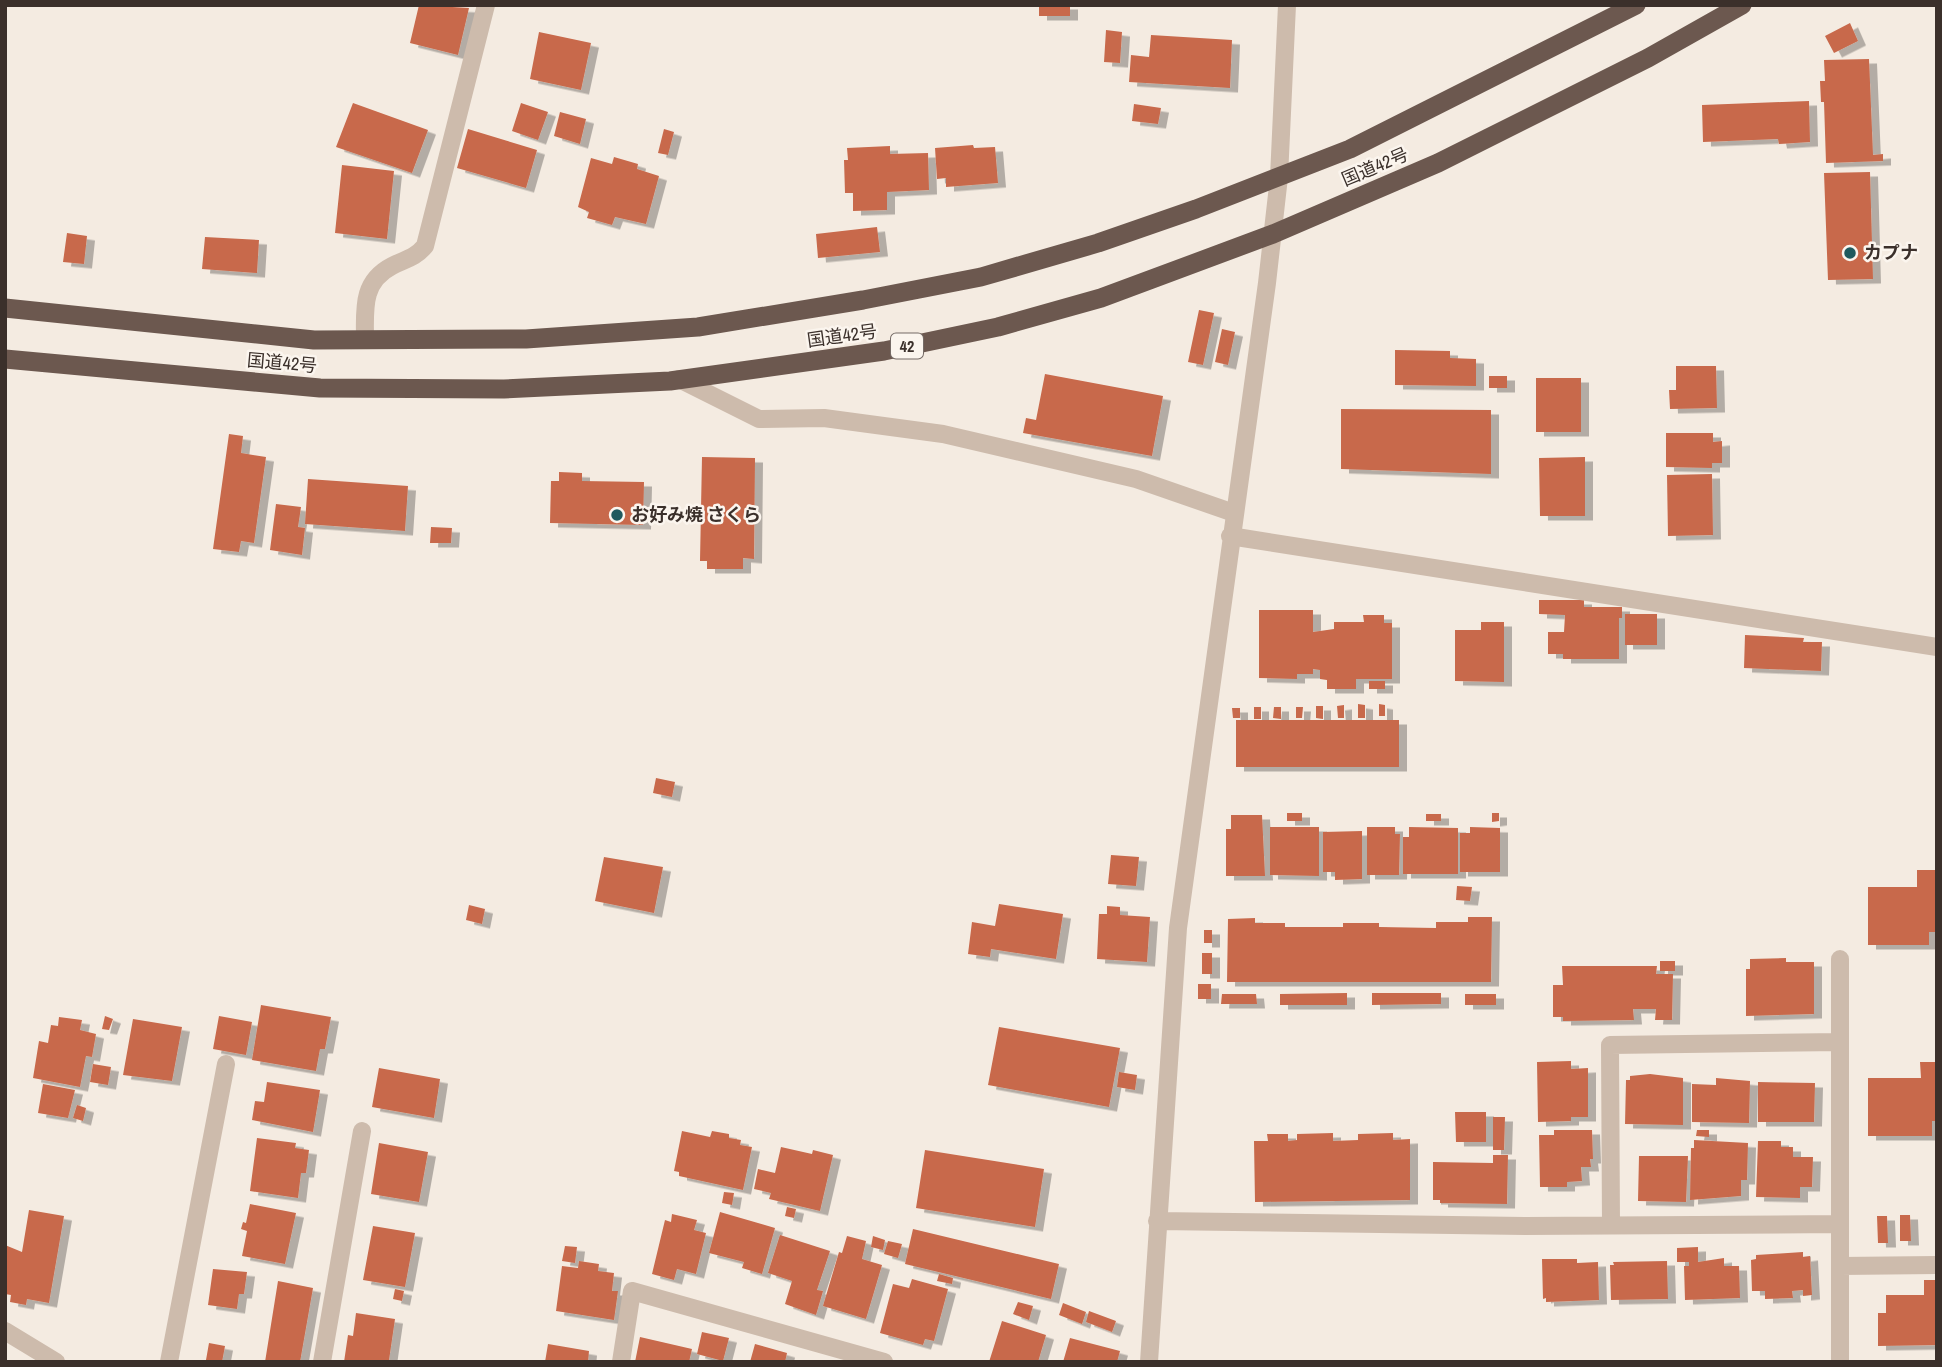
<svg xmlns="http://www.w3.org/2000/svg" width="1942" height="1367" font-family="'Archivo Narrow','Noto Sans JP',sans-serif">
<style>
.building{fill:#c8694b;filter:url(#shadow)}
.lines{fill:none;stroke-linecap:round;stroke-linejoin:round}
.service{stroke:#cdbbac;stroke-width:18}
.minor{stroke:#cdbbac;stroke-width:18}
.trunk{stroke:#6c584f;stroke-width:19}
.poi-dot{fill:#1f5a5e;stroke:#fbf5ee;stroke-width:2.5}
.labels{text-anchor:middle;stroke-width:5;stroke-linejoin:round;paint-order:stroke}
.shield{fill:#fbf5ee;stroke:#756b66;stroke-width:2}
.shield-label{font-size:16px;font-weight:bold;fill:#3b302b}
.street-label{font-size:18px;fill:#3b302b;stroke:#fbf5ee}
.poi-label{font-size:18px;font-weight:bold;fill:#3b302b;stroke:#fbf5ee;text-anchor:start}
</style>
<defs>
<filter id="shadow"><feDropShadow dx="8" dy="4.5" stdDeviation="0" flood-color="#0004"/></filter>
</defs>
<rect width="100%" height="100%" fill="#f4ebe1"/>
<path class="building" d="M419,5L469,8L458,55L410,43Z
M1039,5H1070V16H1039Z
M1850,23L1858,41L1834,53L1825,36Z
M1106,30L1122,32L1120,63L1104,62Z
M539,32L591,43L581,90L530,79Z
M1151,35L1232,40L1230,88L1129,82L1131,55L1149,57Z
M1869,59L1873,155L1883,154V161L1826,163L1824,102H1821L1820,81H1825L1824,60Z
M1809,101L1810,142L1779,144L1778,139L1703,142L1702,105Z
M353,103L428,130L412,173L336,147Z
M521,103L548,112L538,140L512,131Z
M1134,104L1161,108L1158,124L1132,121Z
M560,112L586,119L580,144L554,136Z
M468,129L537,150L526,188L457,168Z
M664,129L674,132L668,155L658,153Z
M973,145L974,148L995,147L998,183L946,187V178L937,179L935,148Z
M890,146V154L928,153L929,190L887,192V210L853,211V193H845L844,160H848L847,148Z
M614,157L638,164L637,169L659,176L646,224L615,217L612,225L587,218L589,212L578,207L591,158L612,164Z
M342,165L394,171L387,239L335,233Z
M1870,172L1873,279L1828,280L1824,173Z
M877,227L880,252L818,258L816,234Z
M67,233L87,236L84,264L63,262Z
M205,237L259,240L257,273L202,269Z
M1199,310L1214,313L1203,365L1188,362Z
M1222,329L1235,332L1228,365L1215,362Z
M1395,350L1450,351V358L1476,359V386L1395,385Z
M1676,366H1716L1717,408L1670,409L1669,390H1676Z
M1045,374L1163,396L1152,456L1023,433L1026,418L1036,420Z
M1489,376H1507V388H1489Z
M1536,378H1581V432H1536Z
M1341,409L1491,410V474L1341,469Z
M1666,433H1713V442L1722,441V463H1712V468L1666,467Z
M229,434L243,436L241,453L266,457L254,543L241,541L239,552L213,549Z
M702,457L755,458L754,559L743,558V569H707V561H700Z
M1585,457V516H1540L1539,458Z
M559,472L582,473V481L644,482L643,525L550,523L551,481H559Z
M1712,474L1713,535L1668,536L1667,475Z
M308,479L408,486L405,531L305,524Z
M276,504L301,507L298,527L305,528L302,555L270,550Z
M431,527L452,528L451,543H430Z
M1539,600H1584V607H1622V618H1619V659H1563V654H1548V632H1564L1565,615L1539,614Z
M1259,610H1313V632L1334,629V622H1364L1363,615H1384V623H1392V679H1356V689H1327V680L1320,679V670L1313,669V674H1297V679L1259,678Z
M1625,614H1657V645H1625Z
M1481,622H1504V682L1455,681V630H1481Z
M1745,635L1804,638L1803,642H1822L1821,671L1744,668Z
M1369,681H1385V689H1369Z
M1358,704L1365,705V718H1358Z
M1379,704L1385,705V716H1379Z
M1344,705V718H1338L1337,706Z
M1316,706H1323V719L1316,718Z
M1254,707H1261V719H1254Z
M1274,707H1281V719L1273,718Z
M1296,707H1303L1302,718H1296Z
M1232,708H1240V718H1233Z
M1236,720H1399V767H1236Z
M656,778L675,782L672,797L653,793Z
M1287,813H1302V821H1287Z
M1492,813H1499V821L1492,822Z
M1426,814H1441V821H1426Z
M1231,815H1262L1265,876H1226V829H1231Z
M1270,827H1319V876L1270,875Z
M1367,827H1395V834H1400L1399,875H1367Z
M1409,827L1458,828V874H1403V837H1409Z
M1470,827L1500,828V872H1460V833H1470Z
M1362,831V879L1335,880V872H1323V832Z
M1111,855L1139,857L1136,886L1108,884Z
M604,857L663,867L654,913L595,901Z
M1917,870H1937V932H1929V945H1868V887H1917Z
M1457,886L1472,887L1470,901L1456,900Z
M999,904L1063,914L1056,959L991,949L990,957L968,954L972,922L995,926Z
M469,905L485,909L482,924L466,920Z
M1107,906L1120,907V915L1150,917L1147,962L1097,959L1099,914H1107Z
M1468,917H1492L1491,982H1227L1228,919L1255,918V923H1285V927H1343V923H1379V927L1436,928V922H1468Z
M1204,930H1212V943H1204Z
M1202,953H1212V974H1202Z
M1786,958V962H1814V1014L1746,1016V969H1750V959Z
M1660,961H1675V971H1660Z
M1562,966H1657L1656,974H1673L1672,1020H1655L1656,1009H1633L1634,1020L1563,1021V1017H1553V985H1563Z
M1198,984H1211V999H1198Z
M1347,993V1005H1280V994Z
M1372,993H1441V1004L1372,1005Z
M1222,994H1256L1257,1004H1221Z
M1465,994H1496V1005H1465Z
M261,1005L331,1017L325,1049H320L316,1071L252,1060Z
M105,1016L113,1019L109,1030L102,1029Z
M219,1016L252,1022L246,1055L213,1049Z
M59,1017L82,1020L80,1030L96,1034L92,1057L86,1056L80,1087L33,1078L39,1041L48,1043L51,1025L58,1026Z
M133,1019L182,1027L172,1081L123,1075Z
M999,1027L1120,1048L1109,1107L988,1085Z
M1571,1061V1069L1588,1068V1117H1571V1121L1538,1122L1537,1062Z
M1920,1062H1937V1121H1932V1136H1868V1078H1921Z
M93,1064L111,1067L108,1085L90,1082Z
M379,1068L440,1079L434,1118L372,1107Z
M1119,1072L1137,1075L1135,1090L1117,1087Z
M1650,1074L1683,1078V1125L1625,1124L1626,1080H1630V1076Z
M1716,1078L1750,1081L1749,1123L1692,1122V1084L1716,1085Z
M267,1082L320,1090L313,1132L252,1120L255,1101L264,1102Z
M1758,1082L1815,1083L1814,1122H1758Z
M43,1084L75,1090L68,1118L38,1113Z
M77,1105L86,1108L83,1121L73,1118Z
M1455,1112H1486V1142H1456Z
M1493,1117H1505L1504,1150H1493Z
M1554,1130H1592L1593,1159H1590L1591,1167H1581L1582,1181L1567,1182V1187H1540L1539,1135H1554Z
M1697,1130H1709V1137L1696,1136Z
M682,1131L710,1137L712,1131L729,1134V1138L741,1140L740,1145L752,1147L743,1190L679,1176V1172L674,1171Z
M1333,1133V1141L1358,1140V1134L1393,1133V1140L1410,1139V1200L1255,1202L1254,1141H1268L1267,1134H1288V1141L1297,1140V1134Z
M257,1138L296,1143L295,1148L309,1150L306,1173H301L298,1198L250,1191Z
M1694,1140L1748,1143L1747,1180H1741V1196L1690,1200L1691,1148H1694Z
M1758,1141H1781V1147H1793V1157H1813L1812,1187H1800V1198L1756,1197Z
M379,1143L428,1152L419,1202L371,1194Z
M781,1147L812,1154L813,1150L833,1155L820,1211L769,1199L771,1193L754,1189L758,1169L775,1173Z
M925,1150L1044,1169L1035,1227L916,1208Z
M1493,1155H1508L1507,1204L1440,1203V1200H1433V1162L1493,1163Z
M1639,1156H1688L1686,1202L1638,1201Z
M724,1192L734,1193L732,1205L722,1203Z
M250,1204L296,1213L285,1264L242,1256L247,1231L241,1229L243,1222L246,1223Z
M787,1207L796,1209L794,1218L785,1216Z
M29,1210L64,1216L49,1303L27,1299L26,1305L10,1302L11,1295L5,1294V1245L22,1252Z
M720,1212L775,1228L762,1274L742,1268L744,1262L709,1253Z
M672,1214L697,1220L694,1230L706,1233L696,1274L677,1269L674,1280L652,1274L665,1220L671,1222Z
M1900,1215H1910L1911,1241H1900Z
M1877,1216H1887L1888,1243H1878Z
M373,1226L415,1233L405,1287L363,1280Z
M913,1229L1059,1264L1051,1299L905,1264Z
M780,1235L830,1251L817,1290L823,1291L816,1315L785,1304L792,1281L768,1273Z
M847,1236L866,1241L862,1259L882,1265L866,1319L823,1306L839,1252L842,1253Z
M873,1236L885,1240L883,1250L871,1247Z
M888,1241L902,1244L898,1258L884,1254Z
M565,1246L577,1247L575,1263L562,1261Z
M1698,1247V1262L1724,1258V1266H1739L1740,1298L1685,1300L1684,1266H1689V1262H1677V1248Z
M1803,1252V1257L1810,1256L1812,1295L1803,1296V1290L1792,1291L1793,1298L1765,1299V1291H1752L1751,1260L1756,1259V1255Z
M1542,1259H1577V1263L1598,1262L1599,1300L1546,1302V1298L1543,1299Z
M579,1261L599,1264L598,1271L614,1273L612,1291H618L614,1320L556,1311L562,1266L578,1268Z
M1667,1261L1668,1299L1611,1300L1610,1265H1614L1613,1262Z
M213,1269L247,1272L244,1294H239L237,1309L208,1305Z
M939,1274L953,1278L952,1284L937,1281Z
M912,1279L948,1289L934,1341L925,1339L923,1345L880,1333L893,1284L909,1288Z
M1924,1280H1937V1345L1878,1346V1313H1886V1295H1924Z
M278,1281L313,1288L300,1362H265Z
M395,1289L404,1291L402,1301L393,1299Z
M1018,1302L1033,1306L1029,1320L1013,1314Z
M1063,1303L1086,1312L1082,1324L1059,1315Z
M1089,1311L1116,1321L1112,1332L1086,1322Z
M356,1313L395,1319L389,1360L344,1362L348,1335L353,1336Z
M1002,1321L1046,1335L1038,1362H989Z
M702,1332L729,1338L723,1361L697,1354Z
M640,1337L692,1349L689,1362H635Z
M1070,1338L1120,1351L1117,1362H1063Z
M209,1343L225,1346L222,1362L206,1360Z
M548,1344L589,1351L588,1362H545Z
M755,1344L787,1353L785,1362H750Z"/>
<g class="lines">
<path class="service" d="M679,379L759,419L824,418L943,434L1136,479L1234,513"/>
<path class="minor" d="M365,339C365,310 361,282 392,266C405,259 414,259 425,246L486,5
M1230,536L1937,647
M1840,959V1362
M1157,1221L1525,1226L1840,1224
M1611,1225L1610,1045L1840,1042
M1840,1266L1937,1265
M5,1331L56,1362
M169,1362L226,1064
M322,1362L362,1131
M621,1362L632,1291L884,1362
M1149,1362L1178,928L1267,283L1279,177L1287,5"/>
<path class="trunk" d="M5,308L314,340L526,339L698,327L863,300L981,277L1098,243L1196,209L1350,149L1636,5
M5,359L320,388L504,389L670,381L884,351L998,327L1101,298L1273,234L1438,163L1648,58L1742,5"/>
</g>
<g class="poi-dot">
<circle cx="1850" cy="253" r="7"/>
<circle cx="617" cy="515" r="7"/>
</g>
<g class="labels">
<rect class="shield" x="891" y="333.5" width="32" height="25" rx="5"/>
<g class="shield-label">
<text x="907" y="352">42</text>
</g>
<g class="street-label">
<text transform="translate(1375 167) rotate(-23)" y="6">国道42号</text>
<text transform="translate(842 336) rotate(-8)" y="6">国道42号</text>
<text transform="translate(282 363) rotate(5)" y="6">国道42号</text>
</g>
<g class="poi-label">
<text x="1864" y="259">カプナ</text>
<text x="631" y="521">お好み焼 さくら</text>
</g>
</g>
<rect width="1942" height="1367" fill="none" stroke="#3b302b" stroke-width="14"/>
</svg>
